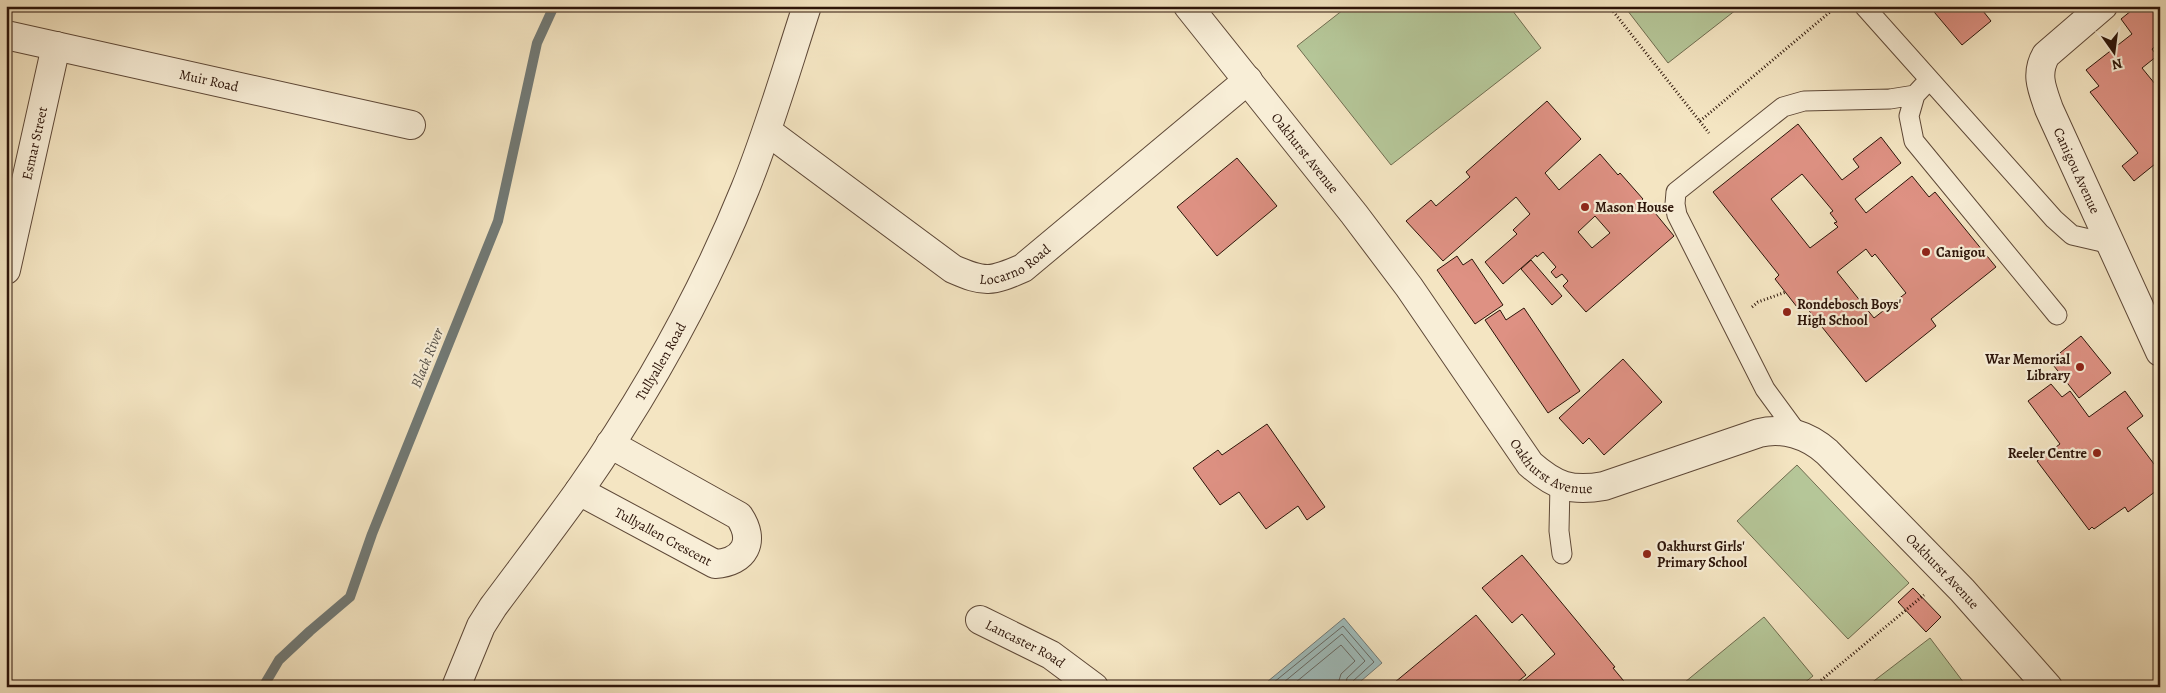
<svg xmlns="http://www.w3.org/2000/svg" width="2166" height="693" font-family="Alegreya,serif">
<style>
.green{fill:#b5c698;stroke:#706d50}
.water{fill:#9fbdbd;stroke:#717975}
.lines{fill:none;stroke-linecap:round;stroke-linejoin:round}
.shore{stroke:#666863;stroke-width:1}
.stream{stroke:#717975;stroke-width:10}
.building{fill:#de9183;stroke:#2c1409;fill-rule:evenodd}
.lane-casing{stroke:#5e4837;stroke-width:21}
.street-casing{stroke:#5e4837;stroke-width:30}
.path{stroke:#2c1409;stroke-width:3;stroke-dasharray:1 2.5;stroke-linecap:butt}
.lane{stroke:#f8eed7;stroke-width:19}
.street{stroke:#f8eed7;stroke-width:28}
.poi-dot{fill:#8f2418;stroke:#f8eed7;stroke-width:2}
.labels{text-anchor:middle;stroke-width:4.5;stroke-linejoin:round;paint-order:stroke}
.street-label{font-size:14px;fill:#2c1409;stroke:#f8eed7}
.poi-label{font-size:14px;font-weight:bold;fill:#2c1409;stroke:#f8eed7;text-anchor:start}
.water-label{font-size:15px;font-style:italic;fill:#544f48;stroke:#f8eed7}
</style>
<rect width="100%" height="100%" fill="#f4e5c2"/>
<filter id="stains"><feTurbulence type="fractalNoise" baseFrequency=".004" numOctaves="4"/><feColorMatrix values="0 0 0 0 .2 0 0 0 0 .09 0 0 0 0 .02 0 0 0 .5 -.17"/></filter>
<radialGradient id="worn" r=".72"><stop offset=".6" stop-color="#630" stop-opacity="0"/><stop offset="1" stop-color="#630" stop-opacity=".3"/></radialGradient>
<path class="green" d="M1348,6H1509L1541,48L1391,165L1297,46Z
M1624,6H1741L1668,63Z
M1797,465L1909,583L1848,639L1737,521Z
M1764,617L1813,676L1799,687H1679Z
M1930,638L1967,687H1866Z"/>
<path class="water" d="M1344,618L1382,663L1354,687H1261Z"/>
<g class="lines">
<path class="shore" d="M1268,687L1343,626L1374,662L1353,681L1351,687
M1278,687L1342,634L1365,661L1347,678L1345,687
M1290,687L1341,645L1355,661L1341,674L1337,687"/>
<path class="stream" d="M263,687L279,660L310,631L350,597L372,534L498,221L537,43L554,6"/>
</g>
<path class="building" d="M1929,6H1979L1991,21L1962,45Z
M2137,6H2160V43L2152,49L2157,56L2142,68L2160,90V160L2134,181L2122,166L2138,153L2090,92L2099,86L2086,70L2132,34L2121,19Z
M1547,101L1581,139L1545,173L1559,190L1600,154L1618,175L1620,173L1643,199L1641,201L1649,210L1651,208L1674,236L1586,312L1563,286L1568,281L1562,274L1556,278L1551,272L1556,267L1543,252L1537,257L1536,255L1503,284L1485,262L1517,234L1513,230L1530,214L1516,197L1443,261L1406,221L1431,200L1436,206L1470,177L1466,172ZM1595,216L1610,233L1592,248L1578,232Z
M1798,124L1842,180L1859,167L1853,159L1881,137L1901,163L1855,199L1866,213L1912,176L1929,197L1935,192L1996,267L1931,319L1936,326L1866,382L1802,302L1797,307L1775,279L1779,275L1713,192ZM1802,174L1833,211L1830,213L1837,222L1834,223L1838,227L1810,248L1771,199ZM1866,249L1872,257L1875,254L1906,293L1874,318L1837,272Z
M1237,158L1277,206L1217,256L1177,207Z
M1457,256L1463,265L1472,259L1503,305L1475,324L1437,270Z
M1531,260L1562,296L1552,305L1521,269Z
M1524,308L1580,391L1548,413L1485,320L1500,310L1506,320Z
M2081,336L2111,373L2079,398L2050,361Z
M1623,359L1662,402L1604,455L1589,438L1583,444L1559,418Z
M2051,384L2062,397L2070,391L2089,417L2125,391L2143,416L2127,428L2160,472V488L2128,512L2125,507L2094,529L2092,527L2089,530L2037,461L2060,444L2028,401Z
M1267,424L1325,507L1307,520L1298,506L1266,529L1239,492L1220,505L1193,468L1218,450L1222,455Z
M1522,555L1615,667L1613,668L1628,686L1626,687H1516L1555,654L1522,614L1512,623L1482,588Z
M1913,588L1941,617L1926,632L1898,602Z
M1476,615L1526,675L1511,687H1389Z"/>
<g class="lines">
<defs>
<path id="lane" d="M1864,6L2054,219L2072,235L2111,244
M1915,95L1909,116L1914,141L2057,315
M1798,434L1765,389L1677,215L1675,204L1676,192L1783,107L1804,101L1890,99L1915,95L1929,80
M1560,485L1559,531L1562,554"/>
<g id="street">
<path id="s1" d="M1188,6L1354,214L1409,287L1530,464C1555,486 1571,492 1604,486L1759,433C1783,427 1808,435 1827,452L1962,590L2048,687"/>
<path id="s2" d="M2103,6L2046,55C2035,74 2042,89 2049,109L2160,352"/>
<path id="s3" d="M6,35L411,125"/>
<path id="s4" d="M767,131L953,269C985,283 991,282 1023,268L1248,80"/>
<path id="s5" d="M6,270L56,46"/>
<path id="s6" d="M579,491L715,564C745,562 756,541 739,516L610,444"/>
<path id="s7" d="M980,620L1051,655L1094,687"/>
<path id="s8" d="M456,687L481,626L493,607C522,568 551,530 579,491C644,398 702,295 745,189C769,130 787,67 807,6"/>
</g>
</defs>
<use href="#lane" class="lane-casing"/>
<use href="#street" class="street-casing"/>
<path class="path" d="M1609,6L1709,133
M1700,121L1837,6
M1752,307L1758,302L1786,292
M1813,687L1924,595"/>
<use href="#lane" class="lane"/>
<use href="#street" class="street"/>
</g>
<g class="poi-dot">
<circle cx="1585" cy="207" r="5"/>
<circle cx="1926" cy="252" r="5"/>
<circle cx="1787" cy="312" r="5"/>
<circle cx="2080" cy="367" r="5"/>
<circle cx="2097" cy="453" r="5"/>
<circle cx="1647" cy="554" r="5"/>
</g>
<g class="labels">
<g class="street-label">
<text dy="5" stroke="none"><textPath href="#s3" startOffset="208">Muir Road</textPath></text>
<text dy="5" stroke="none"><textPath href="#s5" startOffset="130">Esmar Street</textPath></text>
<text dy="5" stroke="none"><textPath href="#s1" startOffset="188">Oakhurst Avenue</textPath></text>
<text dy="5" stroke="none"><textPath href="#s2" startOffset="199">Canigou Avenue</textPath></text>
<text dy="5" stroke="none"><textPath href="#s4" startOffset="299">Locarno Road</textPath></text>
<text dy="5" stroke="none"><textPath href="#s8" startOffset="386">Tullyallen Road</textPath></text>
<text dy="5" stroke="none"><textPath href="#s1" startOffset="592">Oakhurst Avenue</textPath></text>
<text dy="5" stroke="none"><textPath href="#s6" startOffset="96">Tullyallen Crescent</textPath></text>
<text dy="5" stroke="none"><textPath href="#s1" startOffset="1056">Oakhurst Avenue</textPath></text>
<text dy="5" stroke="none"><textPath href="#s7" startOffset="51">Lancaster Road</textPath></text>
</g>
<g class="poi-label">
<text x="1595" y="212">Mason House</text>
<text x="1936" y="257">Canigou</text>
<text x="1797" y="309">Rondebosch Boys'<tspan x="1797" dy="16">High School</tspan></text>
<text x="2070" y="364" text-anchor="end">War Memorial<tspan x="2070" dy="16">Library</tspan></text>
<text x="2087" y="458" text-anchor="end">Reeler Centre</text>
<text x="1657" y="551">Oakhurst Girls'<tspan x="1657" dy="16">Primary School</tspan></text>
</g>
<g class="water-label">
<text transform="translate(427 358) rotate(-68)" y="5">Black River</text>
</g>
</g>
<rect width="2166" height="693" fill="none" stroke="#f4e5c2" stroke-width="25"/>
<rect x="8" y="8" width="2151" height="678" fill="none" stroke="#2c1409" stroke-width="2.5"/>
<rect x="12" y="12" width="2141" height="668" fill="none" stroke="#2c1409"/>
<g transform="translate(2114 52) rotate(166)" stroke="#f8eed7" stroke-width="4" paint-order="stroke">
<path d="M0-4L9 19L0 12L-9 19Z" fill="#2c1409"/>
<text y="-8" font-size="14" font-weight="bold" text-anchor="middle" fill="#2c1409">N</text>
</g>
<rect width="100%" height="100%" filter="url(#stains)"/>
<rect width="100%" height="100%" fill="url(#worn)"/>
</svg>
